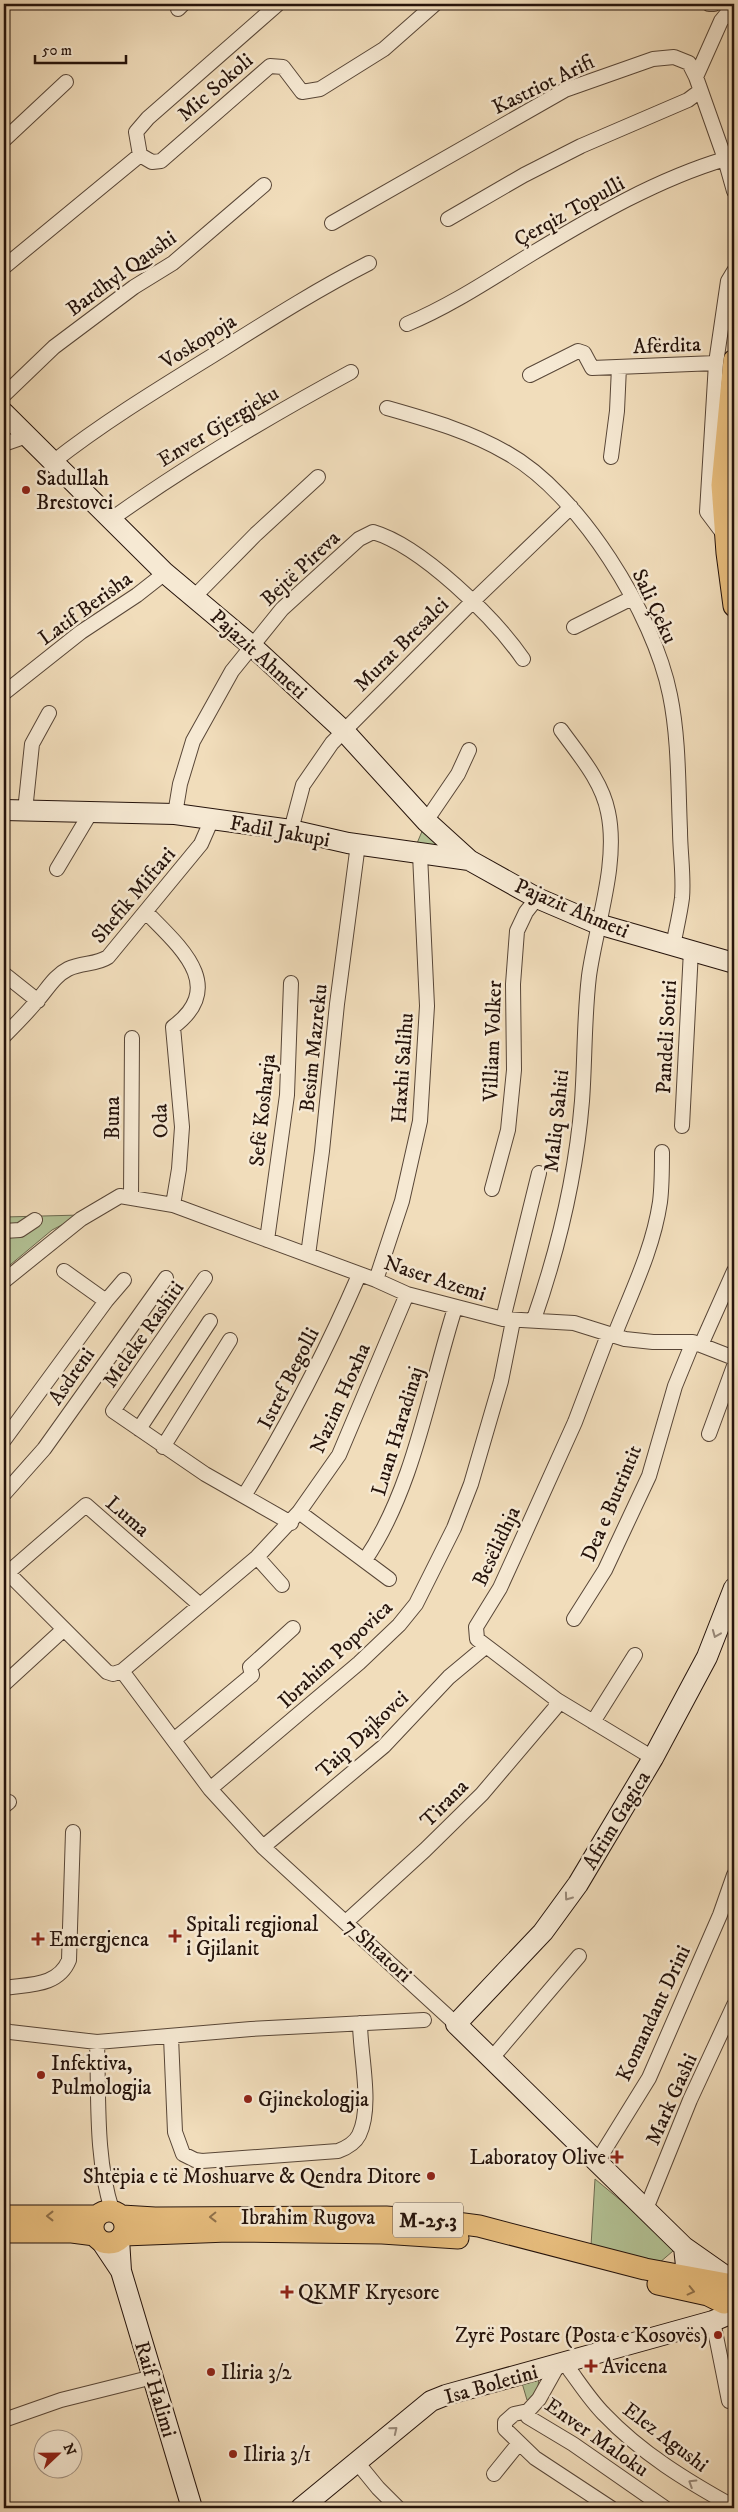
<svg xmlns="http://www.w3.org/2000/svg" width="738" height="2512" font-family="'IM FELL DW Pica',serif">
<style>
.green{fill:#b3c295;stroke:#6c6a50}
.lines{fill:none;stroke-linecap:round;stroke-linejoin:round}
.street-casing{stroke:#584637;stroke-width:16}
.secondary-casing{stroke:#25130b;stroke-width:22}
.primary-casing{stroke:#25130b;stroke-width:23}
.street{stroke:#f6e9d3;stroke-width:14}
.secondary{stroke:#f6e9d3;stroke-width:20}
.primary{stroke:#e8be7e;stroke-width:21}
.oneway{stroke:#988979}
.oneway2{stroke:#90714a}
.poi-dot{fill:#8f2418;stroke:#f6e9d3;stroke-width:2}
.labels{text-anchor:middle;stroke-width:5;stroke-linejoin:round;paint-order:stroke}
.shield{fill:#f6e9d3;stroke:#645347;stroke-width:1}
.shield-label{font-size:20px;font-weight:bold;fill:#25130b}
.street-label{font-size:21px;fill:#25130b;stroke:#f6e9d3}
.poi-label{font-size:21px;fill:#25130b;stroke:#f6e9d3;text-anchor:start}
</style>
<rect width="100%" height="100%" fill="#f1ddbb"/>
<filter id="stains"><feTurbulence type="fractalNoise" baseFrequency=".004" numOctaves="4"/><feColorMatrix values="0 0 0 0 .2 0 0 0 0 .09 0 0 0 0 .02 0 0 0 .5 -.17"/></filter>
<radialGradient id="worn" r=".72"><stop offset=".6" stop-color="#630" stop-opacity="0"/><stop offset="1" stop-color="#630" stop-opacity=".3"/></radialGradient>
<path class="green" d="M423,829L442,846L415,848Z
M81,1215L52,1230L4,1270V1217Z
M595,2179L667,2239L673,2251L659,2263L591,2246Z
M539,2376L538,2387L529,2401L527,2400L522,2383Z"/>
<g class="lines">
<defs>
<path id="street" d="M709,4H714
M178,9L183,4
M696,77L721,21L734,5
M4,140L66,82
M140,155L152,162L161,161L270,66L283,67L302,92L320,89L384,49L435,4
M448,219L524,175L581,146L688,100L700,91
M332,223L565,90L653,59L674,57L689,63L696,77L725,159
M4,267L140,155L136,132L148,118L278,4
M407,324C452,305 492,278 533,253C594,216 658,179 725,159L734,191
M530,375L578,351L584,353L592,368L716,363
M4,395L54,347L134,287L173,263L264,185
M387,408C429,420 469,431 507,453C579,493 654,614 670,695C679,739 678,785 680,830C680,852 684,876 682,898C680,914 676,930 673,946
M4,444L27,436
M611,457L617,411L619,367
M53,462C104,422 160,388 215,354C266,322 316,290 369,263
M110,520C187,465 268,417 351,372
M725,536L707,512L716,363L728,281L734,271
M194,597L256,534L318,477
M574,627L632,598
M4,693L81,632L137,595L165,573
M25,811L32,744L49,713
M175,814L180,784L193,741L232,671L282,609L359,539L373,532C421,546 494,617 523,659
M426,821L458,774L469,750
M291,830L303,785L332,743L472,602L571,507
M57,869L91,812
M146,912C179,946 228,986 173,1027L182,1127L179,1169L173,1205
M4,974L38,1001
M4,1036C15,1025 26,1014 36,1002C47,990 54,976 68,969C82,962 96,965 108,957L201,844L212,819
M682,1126L691,950
M492,1189L508,1130L514,1070L513,984L517,931L526,912L537,898
M131,1197L132,1038
M4,1231L20,1230L35,1220
M267,1240L287,1095L291,983
M308,1255L322,1151L337,1004L358,844
M205,1278L113,1411L205,1474L291,1523
M376,1280L402,1201L420,1121L427,1006L420,854
M4,1281L81,1219L120,1196L173,1205L376,1280L407,1294L503,1319L574,1323L625,1339L653,1342H693L734,1358
M106,1301L124,1280
M503,1319L539,1173
M534,1319C558,1250 576,1175 582,1101C585,1060 584,1018 589,976C596,925 619,863 608,812C602,781 579,755 561,730
M615,1334C632,1291 653,1249 660,1202C662,1186 662,1168 662,1152
M608,1335L575,1422L520,1544L500,1588L476,1627L477,1639L557,1700L653,1758
M701,1345L734,1271
M139,1429L210,1321
M709,1434L734,1366
M4,1440L106,1301L64,1271
M163,1447L230,1340
M4,1494L44,1449L166,1278
M244,1496C288,1425 326,1351 359,1275
M299,1512L389,1579
M257,1557L282,1585
M365,1560C414,1488 429,1390 455,1308
M4,1569L107,1672L113,1674L122,1671L210,1789L263,1847L456,2024
M4,1576L86,1505L200,1605
M574,1619L605,1570L649,1476L675,1386L693,1342
M122,1671L257,1557L299,1512L339,1455L407,1294
M4,1684L64,1629
M593,1722L635,1655
M175,1739L252,1675L250,1667L293,1628
M210,1789L359,1663L399,1625L416,1604L454,1528L471,1484L501,1381L513,1321
M4,1806L9,1802
M263,1847L384,1746L449,1677L485,1647
M346,1922L425,1850L482,1794L555,1708L557,1700
M4,1988C28,1984 58,1987 69,1960L73,1832
M4,2030L10,2032L97,2042L251,2029L424,2020
M171,2037L175,2132L183,2154L195,2160L202,2161L338,2151C346,2148 355,2143 359,2135C373,2106 360,2055 360,2023
M97,2042C99,2097 95,2157 112,2210
M492,2058L579,1956
M597,2162L649,2078L720,1915L734,1875
M646,2209L690,2100L734,2005
M713,2321L729,2401
M569,2362V2369C580,2384 591,2401 604,2414C641,2453 687,2481 734,2507
M558,2365L539,2399L528,2411V2417L573,2444L665,2508
M528,2411L514,2414L505,2422V2429L535,2458L611,2508
M4,2420L61,2400L153,2377
M356,2461L378,2488L398,2508
M494,2474L519,2443"/>
<path id="secondary" d="M4,413L165,573L252,646L344,731L426,821L469,860L537,898L598,924L734,963
M4,810L175,814L291,830L348,843L469,860
M119,2239L121,2271L192,2508
M101,2241L121,2271
M684,2247L731,2280
M687,2275L684,2247L456,2024L543,1932L578,1884L653,1758L707,1657L734,1588
M301,2508L431,2401L446,2395L713,2321L732,2313"/>
<path id="primary" d="M734,360L722,485L727,553L734,606
M93 2227a16 16 0 1 1 32 0a16 16 0 1 1-32 0Z
M4,2216H96
M122,2216L155,2218L386,2217L441,2221L479,2226L645,2269L727,2284
M4,2232H72L95,2235
M124,2235L228,2231L382,2233L458,2238
M658,2284L708,2295L724,2303"/>
</defs>
<use href="#street" class="street-casing"/>
<use href="#secondary" class="secondary-casing"/>
<use href="#primary" class="primary-casing"/>
<use href="#street" class="street"/>
<use href="#secondary" class="secondary"/>
<use href="#primary" class="primary"/>
</g>
<defs><path id="oneway-chevron" d="M-2-3.5L2.5 0L-2 3.5" fill="none" stroke-width="1.6" stroke-linecap="round" stroke-linejoin="round" transform="scale(1.25)"/></defs>
<g class="oneway">
<use href="#oneway-chevron" transform="translate(716 1634) rotate(112)"/>
<use href="#oneway-chevron" transform="translate(568 1897) rotate(126)"/>
<use href="#oneway-chevron" transform="translate(394 2430) rotate(-39)"/>
<use href="#oneway-chevron" transform="translate(692 2483) rotate(-148)"/>
</g>
<g class="oneway2">
<use href="#oneway-chevron" transform="translate(50 2216) rotate(180)"/>
<use href="#oneway-chevron" transform="translate(213 2217) rotate(179)"/>
<use href="#oneway-chevron" transform="translate(691 2291) rotate(13)"/>
</g>
<g class="poi-dot">
<circle cx="26" cy="490" r="5"/>
<path d="M172.5 1928.5h5v5h5v5h-5v5h-5v-5h-5v-5h5z"/>
<path d="M35.5 1931.5h5v5h5v5h-5v5h-5v-5h-5v-5h5z"/>
<circle cx="41" cy="2075" r="5"/>
<circle cx="248" cy="2099" r="5"/>
<path d="M614.5 2149.5h5v5h5v5h-5v5h-5v-5h-5v-5h5z"/>
<circle cx="431" cy="2176" r="5"/>
<path d="M284.5 2284.5h5v5h5v5h-5v5h-5v-5h-5v-5h5z"/>
<circle cx="718" cy="2335" r="5"/>
<path d="M588.5 2358.5h5v5h5v5h-5v5h-5v-5h-5v-5h5z"/>
<circle cx="211" cy="2372" r="5"/>
<circle cx="233" cy="2454" r="5"/>
</g>
<g class="labels">
<rect class="shield" x="393" y="2202.5" width="70" height="35" rx="4"/>
<g class="shield-label">
<text x="428" y="2227">M-25.3</text>
</g>
<g class="street-label">
<text transform="translate(543 84) rotate(-26)" y="7">Kastriot Arifi</text>
<text transform="translate(215 87) rotate(-41)" y="7">Mic Sokoli</text>
<text transform="translate(569 211) rotate(-29)" y="7">Çerqiz Topulli</text>
<text transform="translate(121 273) rotate(-36)" y="7">Bardhyl Qaushi</text>
<text transform="translate(198 341) rotate(-32)" y="7">Voskopoja</text>
<text transform="translate(667 345) rotate(-2)" y="7">Afërdita</text>
<text transform="translate(218 426) rotate(-31)" y="7">Enver Gjergjeku</text>
<text transform="translate(300 568) rotate(-43)" y="7">Bejtë Pireva</text>
<text transform="translate(655 606) rotate(65)" y="7">Sali Çeku</text>
<text transform="translate(85 608) rotate(-36)" y="7">Latif Berisha</text>
<text transform="translate(401 644) rotate(-45)" y="7">Murat Bresalci</text>
<text transform="translate(259 654) rotate(42)" y="7">Pajazit Ahmeti</text>
<text transform="translate(280 831) rotate(10)" y="7">Fadil Jakupi</text>
<text transform="translate(133 895) rotate(-50)" y="7">Shefik Miftari</text>
<text transform="translate(572 908) rotate(23)" y="7">Pajazit Ahmeti</text>
<text transform="translate(666 1037) rotate(-87)" y="7">Pandeli Sotiri</text>
<text transform="translate(492 1041) rotate(-88)" y="7">Villiam Volker</text>
<text transform="translate(313 1048) rotate(-84)" y="7">Besim Mazreku</text>
<text transform="translate(402 1068) rotate(-86)" y="7">Haxhi Salihu</text>
<text transform="translate(262 1110) rotate(-84)" y="7">Sefë Kosharja</text>
<text transform="translate(112 1118) rotate(-90)" y="7">Buna</text>
<text transform="translate(160 1121) rotate(-92)" y="7">Oda</text>
<text transform="translate(556 1121) rotate(-84)" y="7">Maliq Sahiti</text>
<text transform="translate(435 1278) rotate(18)" y="7">Naser Azemi</text>
<text transform="translate(143 1334) rotate(-55)" y="7">Meleke Rashiti</text>
<text transform="translate(71 1376) rotate(-55)" y="7">Asdreni</text>
<text transform="translate(288 1378) rotate(-63)" y="7">Istref Begolli</text>
<text transform="translate(340 1398) rotate(-66)" y="7">Nazim Hoxha</text>
<text transform="translate(397 1431) rotate(-73)" y="7">Luan Haradinaj</text>
<text transform="translate(611 1503) rotate(-67)" y="7">Dea e Butrintit</text>
<text transform="translate(128 1516) rotate(41)" y="7">Luma</text>
<text transform="translate(496 1546) rotate(-65)" y="7">Besëlidhja</text>
<text transform="translate(335 1654) rotate(-43)" y="7">Ibrahim Popovica</text>
<text transform="translate(362 1734) rotate(-43)" y="7">Taip Dajkovci</text>
<text transform="translate(444 1803) rotate(-45)" y="7">Tirana</text>
<text transform="translate(616 1820) rotate(-59)" y="7">Afrim Gagica</text>
<text transform="translate(378 1950) rotate(42)" y="7">7 Shtatori</text>
<text transform="translate(653 2013) rotate(-65)" y="7">Komandant Drini</text>
<text transform="translate(671 2099) rotate(-66)" y="7">Mark Gashi</text>
<text x="308" y="2224">Ibrahim Rugova</text>
<text transform="translate(491 2384) rotate(-16)" y="7">Isa Boletini</text>
<text transform="translate(156 2389) rotate(73)" y="7">Raif Halimi</text>
<text transform="translate(597 2437) rotate(35)" y="7">Enver Maloku</text>
<text transform="translate(666 2437) rotate(37)" y="7">Elez Agushi</text>
</g>
<g class="poi-label">
<text x="36" y="485">Sadullah<tspan x="36" dy="24">Brestovci</tspan></text>
<text x="186" y="1931">Spitali regjional<tspan x="186" dy="24">i Gjilanit</tspan></text>
<text x="49" y="1946">Emergjenca</text>
<text x="51" y="2070">Infektiva,<tspan x="51" dy="24">Pulmologjia</tspan></text>
<text x="258" y="2106">Gjinekologjia</text>
<text x="606" y="2164" text-anchor="end">Laboratoy Olive</text>
<text x="421" y="2183" text-anchor="end">Shtëpia e të Moshuarve &amp; Qendra Ditore</text>
<text x="298" y="2299">QKMF Kryesore</text>
<text x="708" y="2342" text-anchor="end">Zyrë Postare (Posta e Kosovës)</text>
<text x="602" y="2373">Avicena</text>
<text x="221" y="2379">Iliria 3/2</text>
<text x="243" y="2461">Iliria 3/1</text>
</g>
</g>
<rect width="738" height="2512" fill="none" stroke="#f1ddbb" stroke-width="20"/>
<rect x="5" y="5" width="728" height="2502" fill="none" stroke="#25130b" stroke-width="2.5"/>
<rect x="10" y="10" width="718" height="2492" fill="none" stroke="#25130b"/>
<g transform="translate(58 2454) rotate(68)"><circle r="24" fill="#f6e9d3" stroke="#a29383"/>
<path d="M0-4L9 19L0 12L-9 19Z" fill="#8f2418"/>
<text y="-8" font-size="14" font-weight="bold" text-anchor="middle" fill="#25130b">N</text>
</g>
<path d="M35 55v8h91v-8" fill="none" stroke="#25130b" stroke-width="2.5"/>
<text x="42" y="55" font-size="15" fill="#25130b" stroke="#f6e9d3" stroke-width="4" paint-order="stroke">50 m</text>
<rect width="100%" height="100%" filter="url(#stains)"/>
<rect width="100%" height="100%" fill="url(#worn)"/>
</svg>
